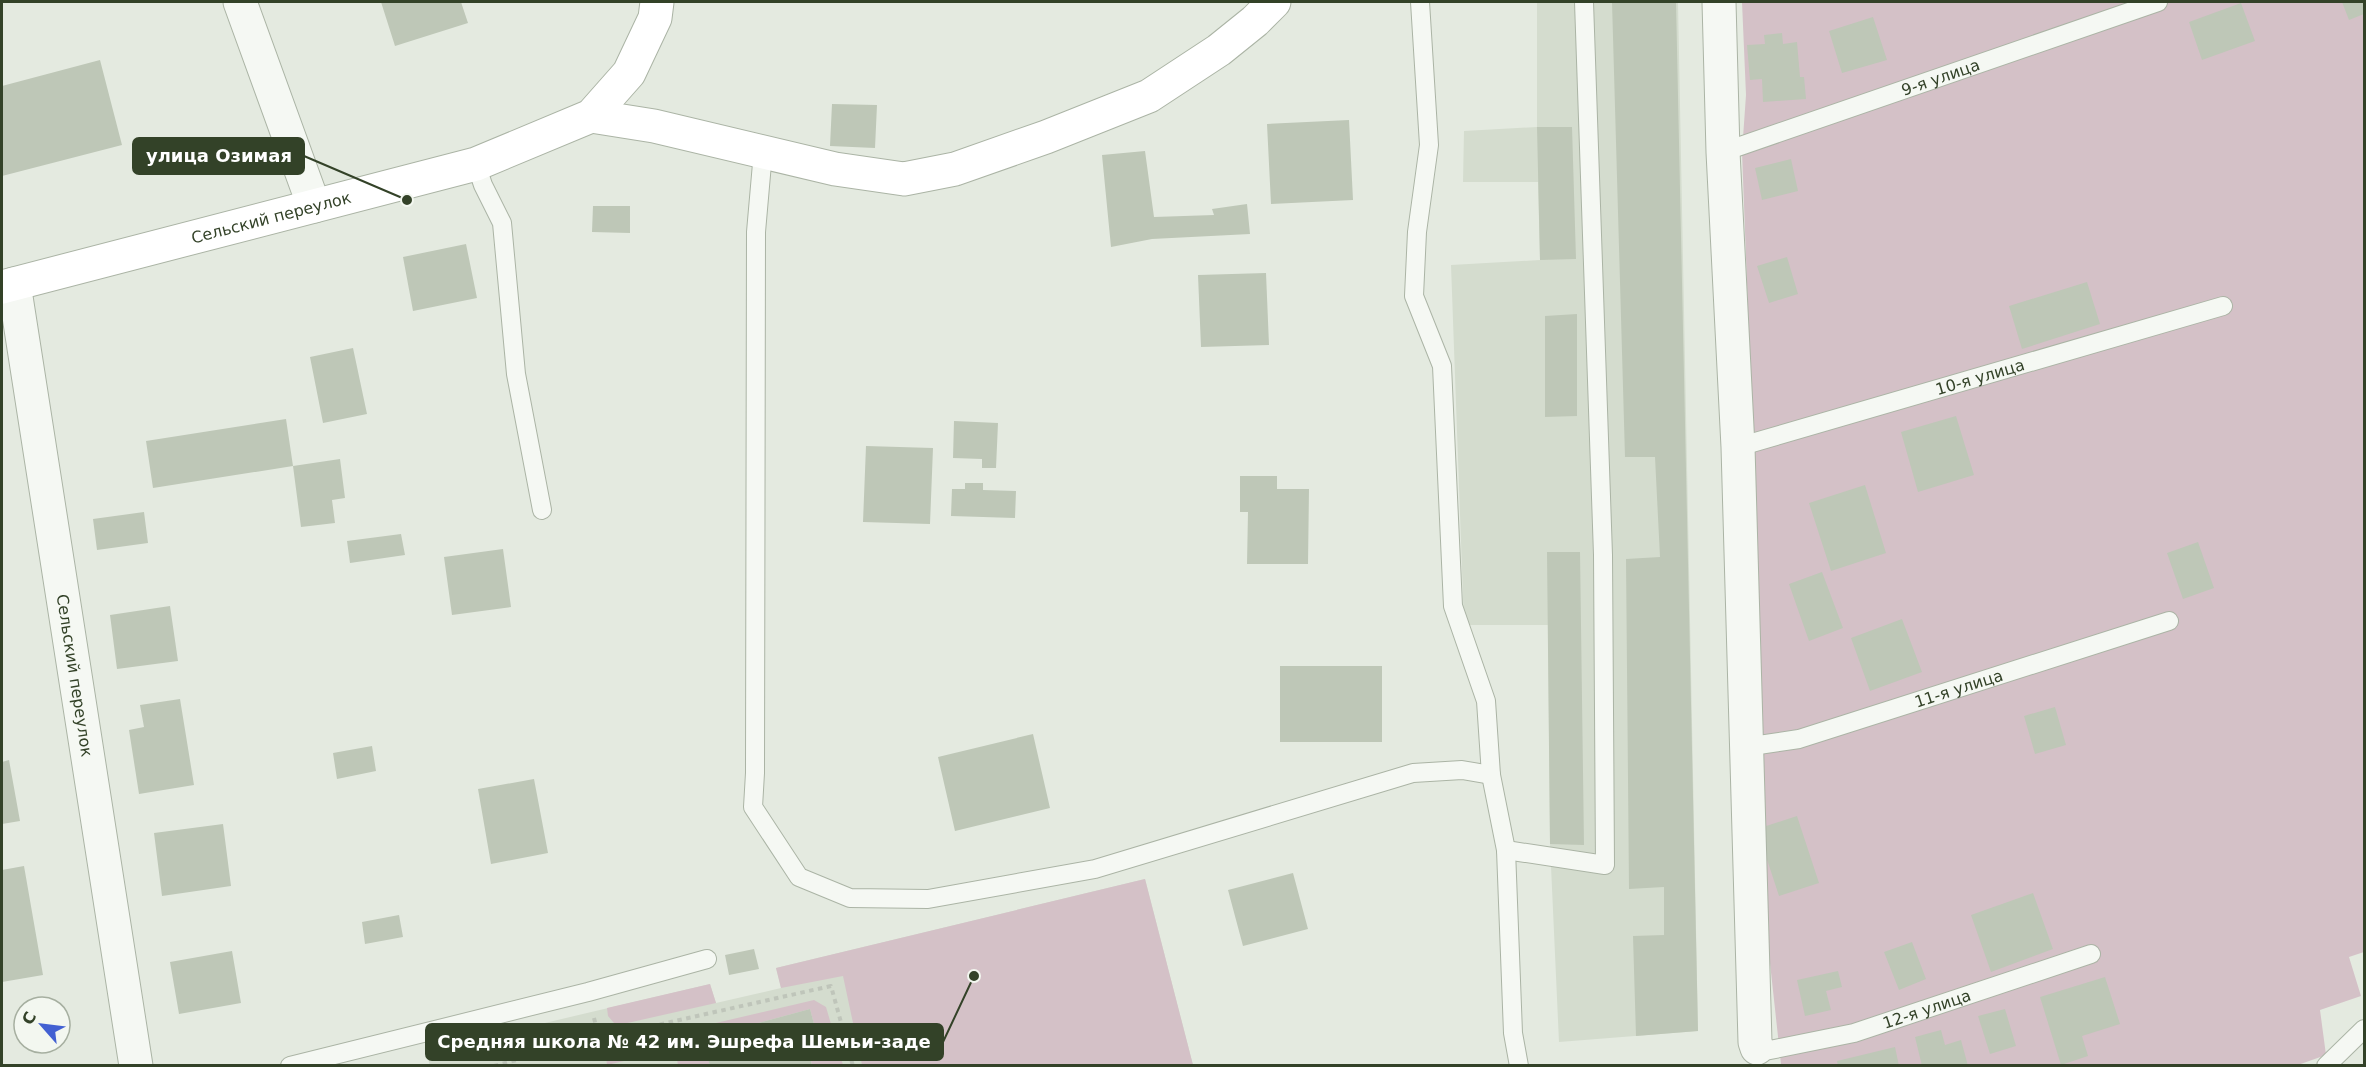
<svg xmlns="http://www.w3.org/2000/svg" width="2366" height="1067" font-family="'DejaVu Sans',sans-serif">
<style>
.built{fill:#d4dcce}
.green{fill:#d4c1c7}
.building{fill:#bec7b7}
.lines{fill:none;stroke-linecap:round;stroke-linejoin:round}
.lane-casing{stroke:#abb4a5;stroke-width:20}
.street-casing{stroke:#abb4a5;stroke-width:35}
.secondary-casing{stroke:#abb4a5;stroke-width:35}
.path{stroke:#bfc5ba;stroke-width:4;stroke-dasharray:4.5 4.5;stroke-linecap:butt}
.lane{stroke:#f5f8f3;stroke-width:18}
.street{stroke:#f5f8f3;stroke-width:33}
.secondary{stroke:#fff;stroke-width:33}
.labels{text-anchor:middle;stroke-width:4.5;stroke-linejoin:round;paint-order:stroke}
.street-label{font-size:16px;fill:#334228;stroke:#f3f7f0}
.leader{fill:none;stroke:#334228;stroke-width:2}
.callout-dot{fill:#334228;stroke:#f3f7f0;stroke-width:2}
.callout{fill:#334228;stroke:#334228;stroke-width:2}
.callout-label{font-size:18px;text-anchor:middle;font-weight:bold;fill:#fff}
</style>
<rect width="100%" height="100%" fill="#e4eae0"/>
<path class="built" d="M1537,2H1678L1698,1031L1559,1042L1550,844L1548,625H1464L1451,265L1540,260L1538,182H1463L1464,131L1537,127Z
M1145,879L1193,1065L430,1066L426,1051L710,984L716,1003L781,988L776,968Z"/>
<path class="green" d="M1742,2H2364V952L2349,957L2361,996L2320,1010L2326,1055L2295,1066L1775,1065L1781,1064L1764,908L1752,415L1742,152L1746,95Z
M1145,879L1193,1065H862L843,976L781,988L776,968Z
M710,984L716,1003L623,1024L614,1023L608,1016L607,1008Z
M814,1000L826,1007L843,1065H812L807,1046L819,1043L810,1009L703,1038L710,1065H678L675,1049L607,1065L605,1049Z"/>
<path class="building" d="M381,2H461L468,23L395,46Z
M1612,2H1676L1698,1031L1636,1036L1633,936L1664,935V887L1629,889L1626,559L1660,557L1655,457H1625Z
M2342,2H2364V14L2349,20Z
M2241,3L2255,41L2202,60L2189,22Z
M1873,17L1887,60L1842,73L1829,31Z
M1782,33L1783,44L1797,42L1800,77H1804L1806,99L1763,102L1762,79L1750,80L1747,45L1765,44L1764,35Z
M100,60L122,145L2,176V86Z
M832,104L877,105L875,148L830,146Z
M1349,120L1353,200L1271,204L1267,124Z
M1537,127H1572L1576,259L1540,260Z
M1145,151L1154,217L1214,215L1212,209L1247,204L1250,234L1152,239L1111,247L1102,155Z
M1791,159L1798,191L1762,200L1755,168Z
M593,206H630V233L592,232Z
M466,244L477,298L413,311L403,257Z
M1787,257L1798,294L1769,303L1757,266Z
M1266,273L1269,345L1201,347L1198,275Z
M2087,282L2100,324L2022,349L2009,306Z
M1577,314V416L1545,417V316Z
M353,348L367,414L323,423L310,357Z
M1956,416L1974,475L1918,492L1901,432Z
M286,419L293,466L340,459L345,498L332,500L335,523L301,527L293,466L153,488L146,441Z
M954,421L998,423L996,468H982V459L953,458Z
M866,446L933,448L930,524L863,522Z
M1240,476H1277V489H1309L1308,564H1247L1248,512H1240Z
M965,483H983V490L1016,491L1015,518L951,516L952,489H965Z
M1865,485L1886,553L1831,571L1809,503Z
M144,512L148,543L97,550L93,519Z
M401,534L405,555L350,563L347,541Z
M2198,542L2214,588L2183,599L2167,553Z
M503,549L511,607L452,615L444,557Z
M1547,552H1580L1584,845L1550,844Z
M1822,572L1843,628L1809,641L1789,584Z
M170,606L178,661L117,669L110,615Z
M1902,619L1922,672L1870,691L1851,638Z
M1280,666H1382V742H1280Z
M180,699L194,785L139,794L129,730L144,727L140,705Z
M2055,707L2066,745L2035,754L2024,716Z
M1033,734L1050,808L955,831L938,757Z
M372,746L376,771L337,779L333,753Z
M9,760L20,821L2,824V762Z
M534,779L548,853L491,864L478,789Z
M1797,816L1819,883L1779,896L1757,829Z
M223,824L231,886L162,896L154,833Z
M24,866L43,975L2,982V870Z
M1293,873L1308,929L1243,946L1228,890Z
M2033,893L2053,949L1991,972L1971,915Z
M399,915L403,937L365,944L362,922Z
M1912,942L1926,979L1899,990L1884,952Z
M754,949L759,969L729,975L725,955Z
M232,951L241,1003L179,1014L170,962Z
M1838,971L1842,987L1826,991L1831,1010L1805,1016L1797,980Z
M2105,977L2120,1024L2082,1036L2088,1056L2061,1065L2040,997Z
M810,1009L819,1043L807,1046L812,1066H710L703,1038Z
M2005,1009L2016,1046L1990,1054L1978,1016Z
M1941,1030L1945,1045L1961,1040L1968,1066H1922L1915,1037Z
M1895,1047L1899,1066H1838L1837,1061Z"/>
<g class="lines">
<defs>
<g id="lane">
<path d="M1420,2L1429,145L1417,232L1414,296L1442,366L1453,606L1486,701L1491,775L1506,850L1513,1033L1519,1066"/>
<path d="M763,152L756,232L755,773L753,807L799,877L850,898L928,899L1095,869L1413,773L1462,770L1491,775"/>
<path id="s1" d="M1723,152L2158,2"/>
<path d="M476,164L483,185L502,223L516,374L542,510"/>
<path id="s2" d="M1738,447L2223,306"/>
<path id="s3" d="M1745,747L1799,739L2169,621"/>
<path d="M1506,850L1605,865L1603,555L1584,2"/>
<path id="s4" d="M1757,1048L1765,1051L1854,1033L2091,954"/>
<path d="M290,1066L588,992L707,959"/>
<path d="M2326,1066L2364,1029"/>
</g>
<g id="street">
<path d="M240,2L314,206"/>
<path d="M1719,2L1723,152L1738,447L1755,1042L1757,1048"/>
<path id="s5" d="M14,284L136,1066"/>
</g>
<g id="secondary">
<path d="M591,116L654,126L835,169L904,179L955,169L1046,137L1149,96L1219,50L1255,21L1274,2"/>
<path id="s6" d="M2,287L476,164L591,116L629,73L655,18L657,2"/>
</g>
</defs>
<use href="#lane" class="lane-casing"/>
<use href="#street" class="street-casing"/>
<use href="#secondary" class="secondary-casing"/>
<path class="path" d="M594,1018L599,1038
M494,1066L599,1038L831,986L853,1066"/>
<use href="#lane" class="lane"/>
<use href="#street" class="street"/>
<use href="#secondary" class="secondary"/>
</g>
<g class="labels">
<g class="street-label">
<text dy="6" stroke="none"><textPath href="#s1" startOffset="230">9-я улица</textPath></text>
<text dy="6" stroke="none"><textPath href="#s6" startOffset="278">Сельский переулок</textPath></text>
<text dy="6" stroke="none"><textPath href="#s2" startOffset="252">10-я улица</textPath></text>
<text dy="6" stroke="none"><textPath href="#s5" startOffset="396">Сельский переулок</textPath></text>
<text dy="6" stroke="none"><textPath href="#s3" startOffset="222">11-я улица</textPath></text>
<text dy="6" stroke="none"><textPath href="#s4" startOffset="176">12-я улица</textPath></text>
</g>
</g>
<path class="leader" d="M407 200L304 156M974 976L943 1042"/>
<g class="callout-dot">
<circle cx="407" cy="200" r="6"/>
<circle cx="974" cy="976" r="6"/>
</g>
<g class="callout">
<rect x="133" y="138" width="171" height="36" rx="6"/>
<rect x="426" y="1024" width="517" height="36" rx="6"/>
</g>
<g class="callout-label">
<text x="219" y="162">улица Озимая</text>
<text x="684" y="1048">Средняя школа № 42 им. Эшрефа Шемьи-заде</text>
</g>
<rect width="2366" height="1067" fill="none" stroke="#334228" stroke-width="6"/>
<g transform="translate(42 1025) rotate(298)"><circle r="28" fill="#f3f7f0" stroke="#a6afa0" stroke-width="1.5"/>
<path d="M0-4.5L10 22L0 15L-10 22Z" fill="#4260d2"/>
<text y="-9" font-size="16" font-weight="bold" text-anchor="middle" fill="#334228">С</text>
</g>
</svg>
